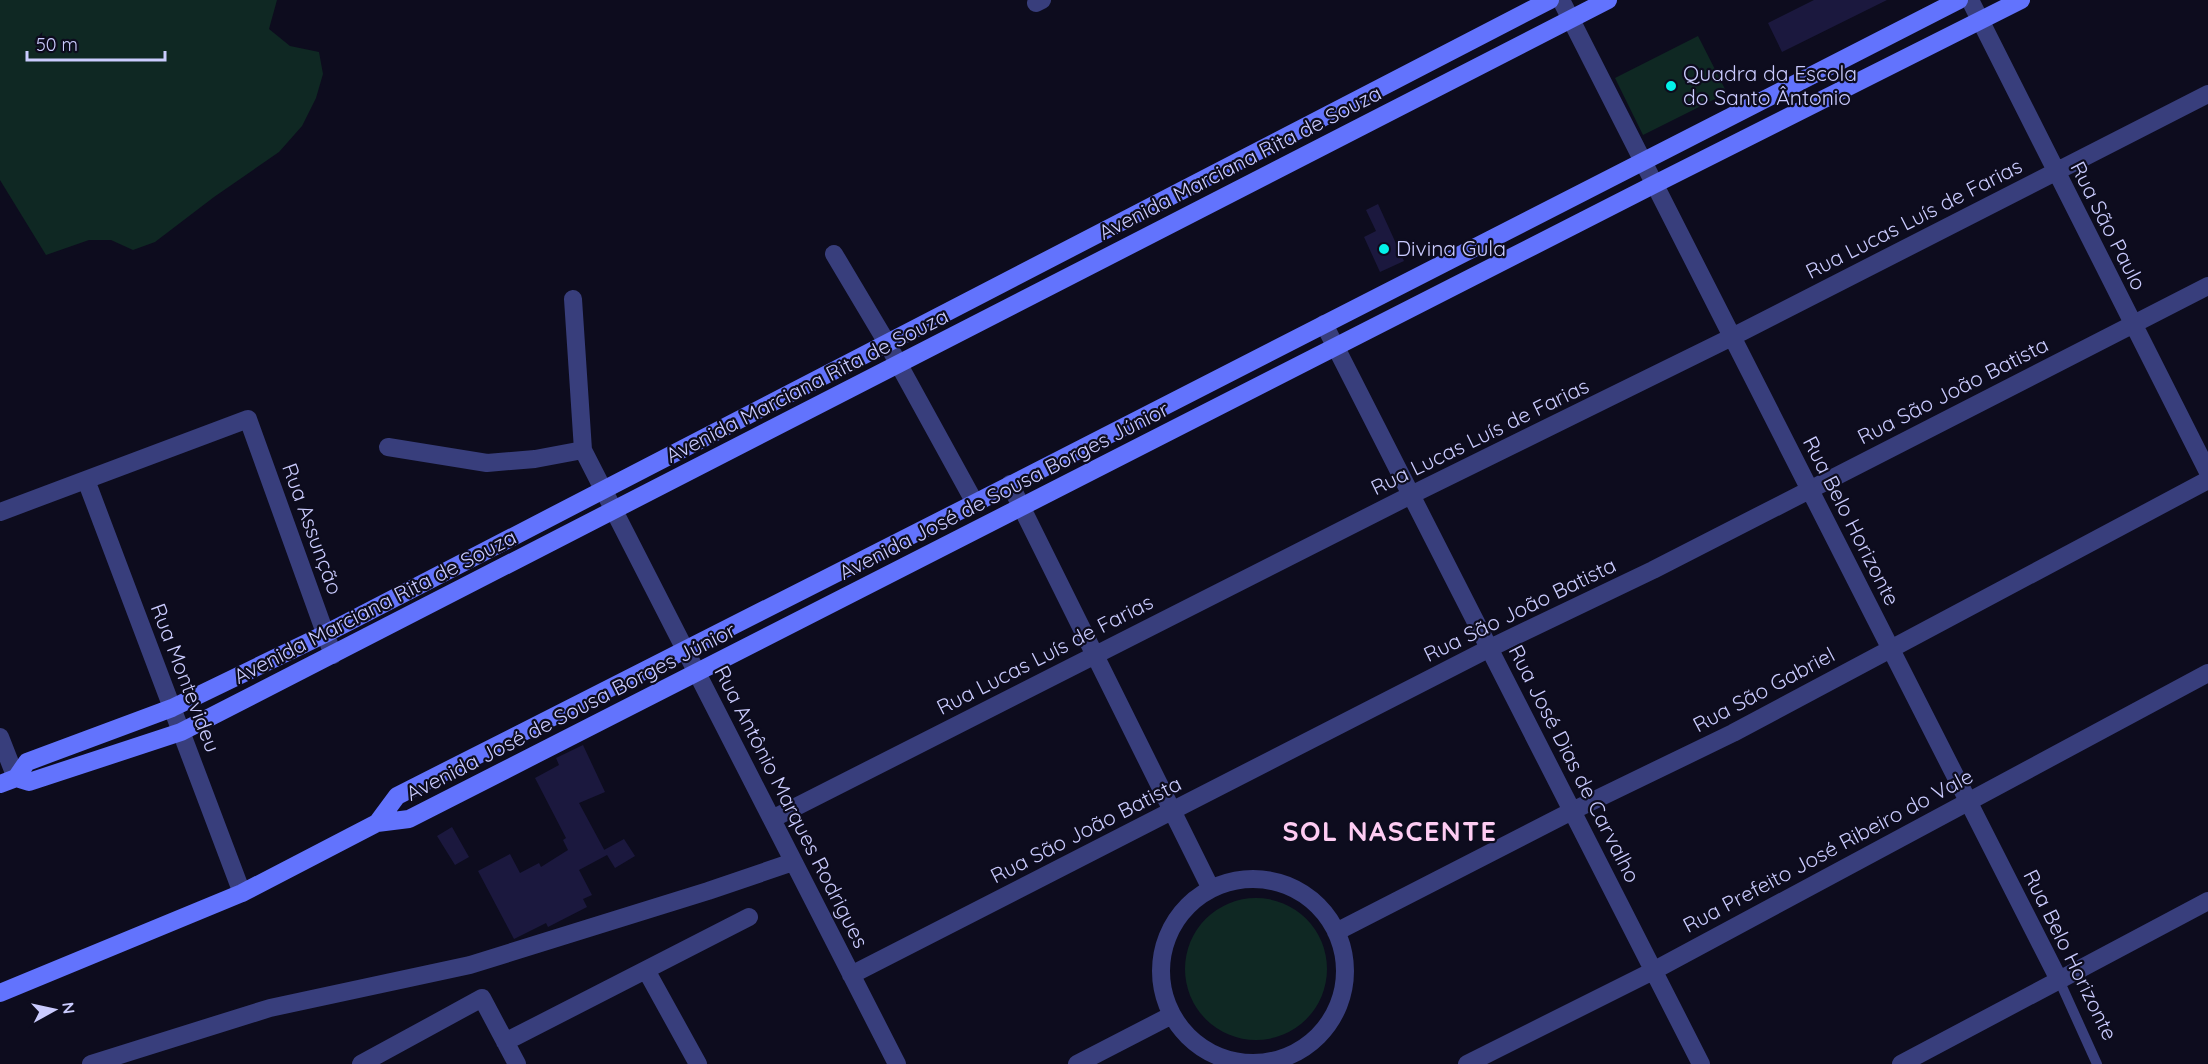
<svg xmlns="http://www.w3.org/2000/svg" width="2208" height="1064" font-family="Quicksand,sans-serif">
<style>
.green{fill:#0f2823}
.building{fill:#1b183e}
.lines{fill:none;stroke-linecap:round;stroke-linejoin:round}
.lane{stroke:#383e7c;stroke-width:10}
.street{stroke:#383e7c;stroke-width:18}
.secondary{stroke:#6273fd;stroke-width:18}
.poi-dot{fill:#03f1e8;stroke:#0d0c1e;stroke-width:2}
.labels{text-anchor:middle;stroke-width:4.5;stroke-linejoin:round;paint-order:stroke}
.poi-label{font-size:21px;fill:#cacbfe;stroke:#0d0c1e;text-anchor:start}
.street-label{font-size:21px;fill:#cacbfe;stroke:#0d0c1e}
.district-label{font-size:27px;font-weight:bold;letter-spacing:1.5px;fill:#feccf3;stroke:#0d0c1e}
</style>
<rect width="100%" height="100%" fill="#0d0c1e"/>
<path class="green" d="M0,0H277L269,29L290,46L319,52L323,74L316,98L302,126L279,152L214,197L155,242L133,250L111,240H89L46,255L0,180Z
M1698,36L1727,93L1643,135L1615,78Z
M1185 969a71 71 0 1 1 142 0a71 71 0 1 1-142 0Z"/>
<path class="building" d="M1814,0H1887L1782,52L1768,23Z
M1378,204L1404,261L1380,272L1364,237L1376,231L1366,210Z
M583,745L605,792L579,803L607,855L579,870L592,895L583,899L587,907L548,927L546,923L514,939L478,871L510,854L520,873L539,863L541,867L568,850L563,840L566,838L535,778L559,765L556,758Z
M452,827L469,857L455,865L437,836Z
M624,839L635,856L615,868L604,850Z"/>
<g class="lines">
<path class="lane" d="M2059,980L2097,1064"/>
<path class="street" d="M1561,0L2059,980
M1970,0L2208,472
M1036,3L1042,0
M834,254L887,343L975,503
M573,299L583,450L897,1064
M1324,324L1701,1064
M388,447L487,463L535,459L583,450
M86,480L242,893
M1010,484L1211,889
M0,512L248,419L333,655
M0,737L16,778
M772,819L1411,495L1732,337L2208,94
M1161 971a92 92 0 1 1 184 0a92 92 0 1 1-184 0Z
M1336,932L1572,811L1733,733L2208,480
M646,970L698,1064
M851,975L1490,648L1653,570L2208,286
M505,1042L749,917
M91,1064L270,1008L470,965L708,891L793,862
M361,1064L482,998L517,1064
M1077,1064L1172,1015
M1467,1064L1653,971L2208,673
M1901,1064L2208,901"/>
<path class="secondary" d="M16,778L27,762L172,708L325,634L1550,0
M0,784L16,778L29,782L181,732L1608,0
M377,823L397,796L975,503L1959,0
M0,993L242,893L377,823L409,819L1655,184L2021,0"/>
</g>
<g class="poi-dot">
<circle cx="1671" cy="86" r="6"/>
<circle cx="1384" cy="249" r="6"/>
</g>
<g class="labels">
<g class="poi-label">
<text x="1683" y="81">Quadra da Escola<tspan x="1683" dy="24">do Santo Ântonio</tspan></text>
<text x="1396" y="256">Divina Gula</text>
</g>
<g class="street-label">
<text transform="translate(1240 163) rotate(-27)" y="7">Avenida Marciana Rita de Souza</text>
<text transform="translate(1914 219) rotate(-27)" y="7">Rua Lucas Luís de Farias</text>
<text transform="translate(2108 226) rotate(63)" y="7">Rua São Paulo</text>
<text transform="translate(807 386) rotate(-27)" y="7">Avenida Marciana Rita de Souza</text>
<text transform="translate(1953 391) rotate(-27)" y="7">Rua São João Batista</text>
<text transform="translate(1480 437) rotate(-26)" y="7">Rua Lucas Luís de Farias</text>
<text transform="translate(1004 491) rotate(-27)" y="7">Avenida José de Sousa Borges Júnior</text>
<text transform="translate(1851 521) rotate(63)" y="7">Rua Belo Horizonte</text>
<text transform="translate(312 529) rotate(70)" y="7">Rua Assunção</text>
<text transform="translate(375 607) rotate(-27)" y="7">Avenida Marciana Rita de Souza</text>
<text transform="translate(1520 610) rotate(-26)" y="7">Rua São João Batista</text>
<text transform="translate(1045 655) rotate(-27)" y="7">Rua Lucas Luís de Farias</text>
<text transform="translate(185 678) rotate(69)" y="7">Rua Montevideu</text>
<text transform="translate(1764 690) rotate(-28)" y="7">Rua São Gabriel</text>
<text transform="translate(571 712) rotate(-27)" y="7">Avenida José de Sousa Borges Júnior</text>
<text transform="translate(1574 764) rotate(63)" y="7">Rua José Dias de Carvalho</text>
<text transform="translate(791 807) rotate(63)" y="7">Rua Antônio Marques Rodrigues</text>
<text transform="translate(1086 830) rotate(-27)" y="7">Rua São João Batista</text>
<text transform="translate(1828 851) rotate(-28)" y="7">Rua Prefeito José Ribeiro do Vale</text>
<text transform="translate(2070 955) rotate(64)" y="7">Rua Belo Horizonte</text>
</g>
<g class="district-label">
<text x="1390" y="841">SOL NASCENTE</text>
</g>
</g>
<g transform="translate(54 1010) rotate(82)" stroke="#0d0c1e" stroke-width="4.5" paint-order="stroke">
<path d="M0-4.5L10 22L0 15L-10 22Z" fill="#cacbfe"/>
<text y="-9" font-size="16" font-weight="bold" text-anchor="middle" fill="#cacbfe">N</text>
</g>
<path d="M27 51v9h138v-9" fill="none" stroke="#cacbfe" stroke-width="3"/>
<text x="36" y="51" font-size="18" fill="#cacbfe" stroke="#0d0c1e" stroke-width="4.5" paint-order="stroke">50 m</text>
</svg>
